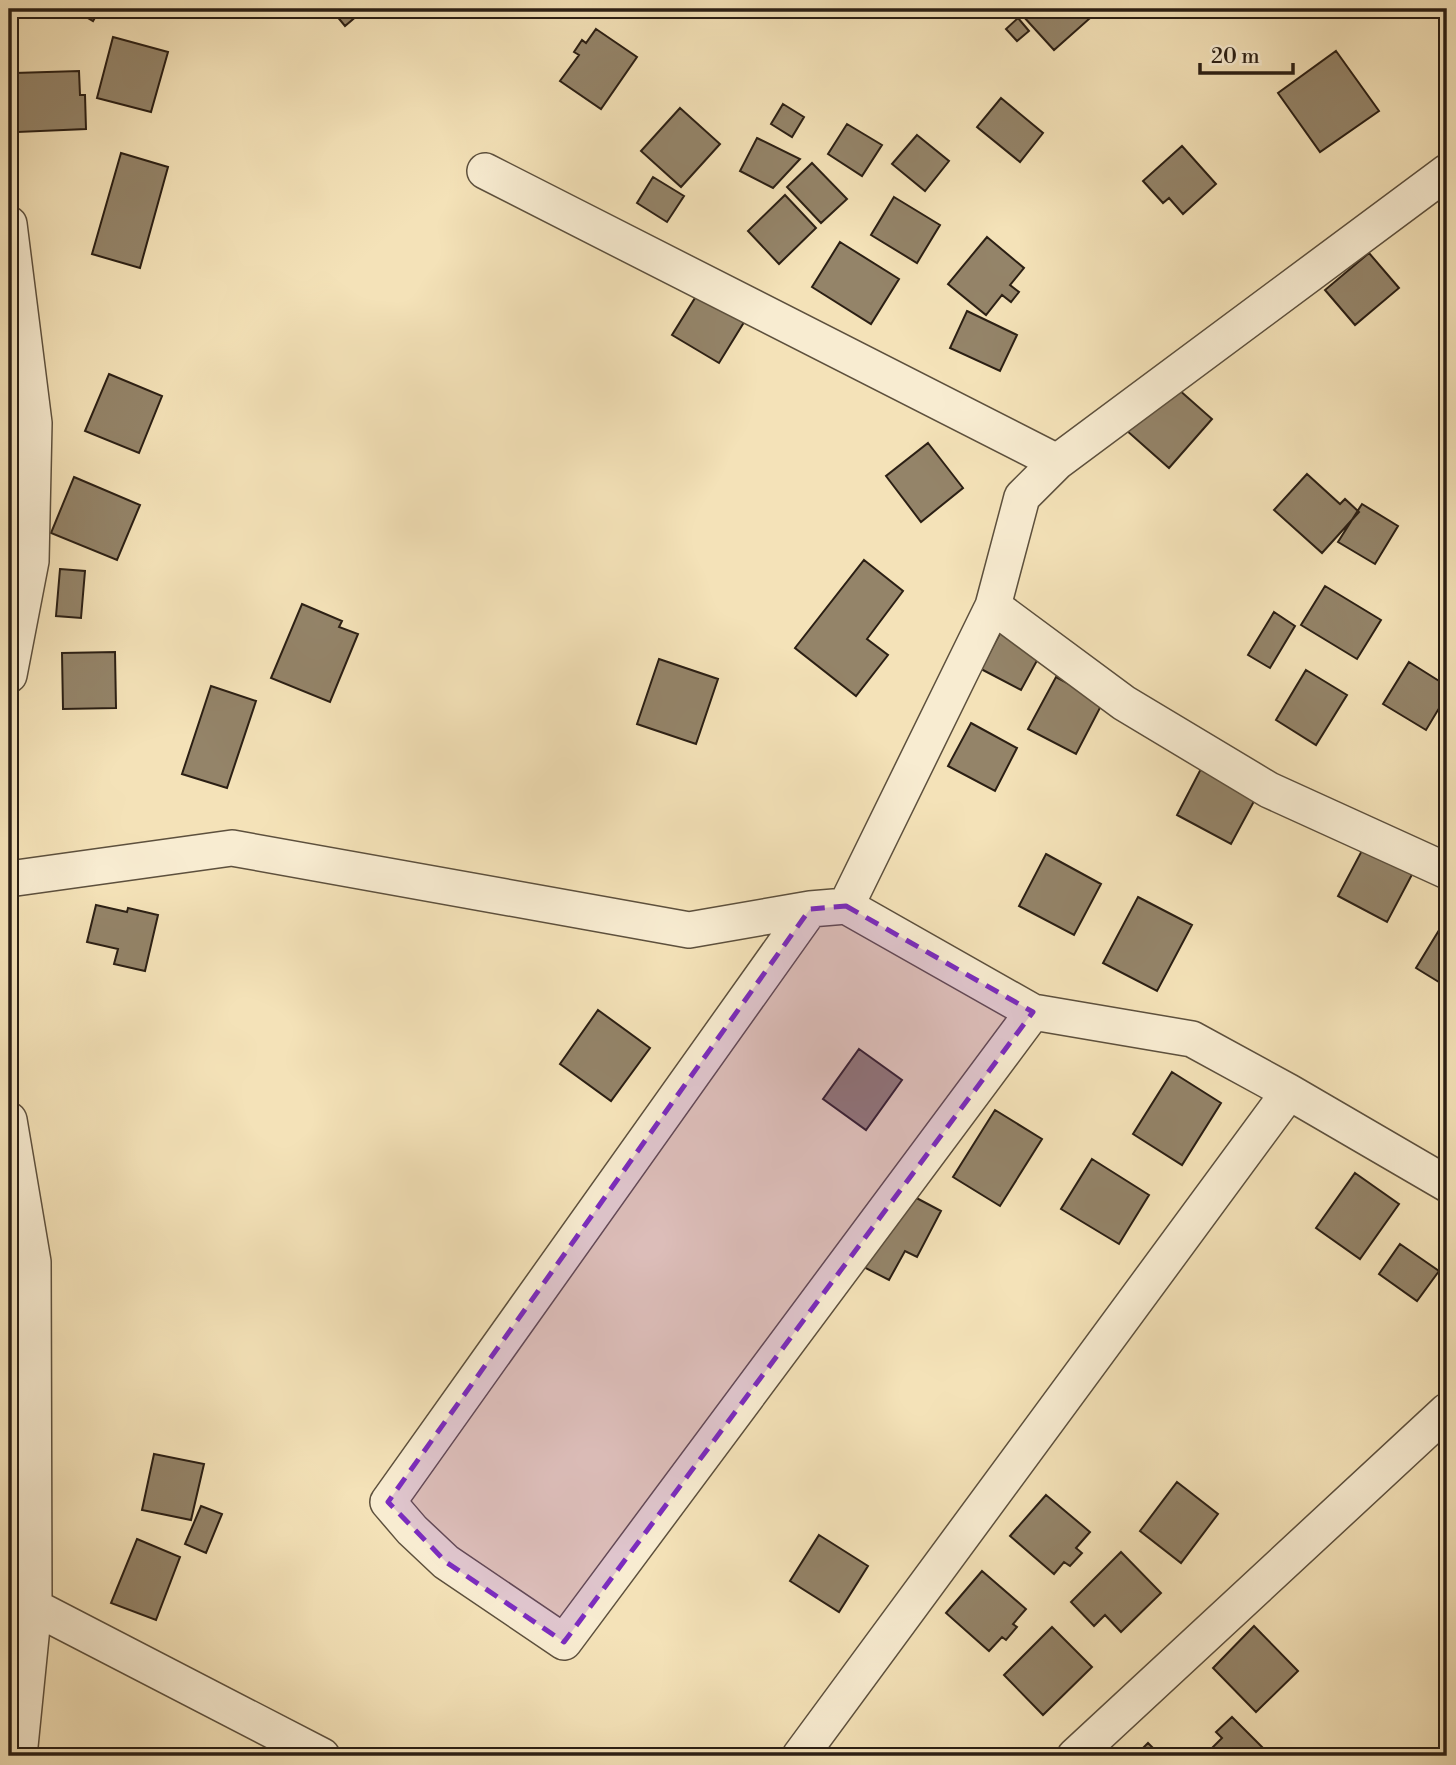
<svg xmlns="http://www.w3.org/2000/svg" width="1456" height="1765" font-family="'Libre Bodoni',serif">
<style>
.building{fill:#948469;stroke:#2b1f14;stroke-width:2}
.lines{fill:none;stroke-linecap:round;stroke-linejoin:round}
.minor-casing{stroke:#5d503d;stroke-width:38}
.minor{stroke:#f8ecd1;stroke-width:35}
.marked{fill:#7b2cbf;fill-opacity:0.2;stroke:#7b2cbf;stroke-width:5;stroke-dasharray:14 9;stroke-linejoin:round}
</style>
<rect width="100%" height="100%" fill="#f4e2b8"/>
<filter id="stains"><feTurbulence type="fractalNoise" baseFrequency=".00286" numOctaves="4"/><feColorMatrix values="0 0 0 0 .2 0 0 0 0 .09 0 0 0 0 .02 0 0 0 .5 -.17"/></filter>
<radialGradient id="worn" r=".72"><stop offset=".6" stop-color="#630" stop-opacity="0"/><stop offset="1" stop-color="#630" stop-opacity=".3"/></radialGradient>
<path class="building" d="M73,9H100L93,21Z
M331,9H365L345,26Z
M1031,9H1079L1089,19L1054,50L1023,16Z
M1018,18L1029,31L1017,41L1006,29Z
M596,29L637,57L601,109L560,81L579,55L574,52L582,40L586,43Z
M113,37L168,52L151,112L97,98Z
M1336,51L1379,111L1320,152L1278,93Z
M79,71L80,95H85L86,129L18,132L15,73Z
M1001,98L1043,133L1020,162L977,127Z
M783,104L804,117L792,137L771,124Z
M680,108L720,144L681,187L641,151Z
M847,124L882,145L862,176L828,154Z
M917,135L949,161L925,191L892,164Z
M757,138L800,159L773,188L740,171Z
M1182,146L1216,184L1183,214L1169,198L1163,203L1143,181Z
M121,153L168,167L140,268L92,254Z
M812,163L847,199L821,223L787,187Z
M653,177L684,196L667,222L637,203Z
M785,195L816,228L779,264L748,231Z
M894,197L940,225L917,263L871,235Z
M987,237L1024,268L1010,285L1019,292L1011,302L1002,295L986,315L948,284Z
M840,242L899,279L871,324L812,287Z
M1369,253L1399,288L1355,325L1325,290Z
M700,290L746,319L719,363L672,335Z
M967,311L1017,335L1000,371L950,348Z
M109,374L162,396L139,453L85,431Z
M1169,381L1212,419L1169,468L1126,430Z
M928,443L963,488L921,522L886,476Z
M1307,474L1340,504L1345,499L1359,512L1322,553L1274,510Z
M74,477L140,505L117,560L51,533Z
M1362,504L1398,526L1375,564L1338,542Z
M864,560L903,591L867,639L888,655L856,696L795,648Z
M60,569L85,571L81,618L56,616Z
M1325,586L1381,620L1357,659L1301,625Z
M302,604L342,621L339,627L358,634L330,702L271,678Z
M1274,612L1295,626L1270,668L1248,655Z
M1006,622L1046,644L1021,690L981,669Z
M115,652L116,708L63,709L62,653Z
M659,659L718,679L696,744L637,724Z
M1409,662L1447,686V695L1426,730L1383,704Z
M1306,670L1347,695L1316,745L1276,720Z
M1056,677L1103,702L1076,754L1028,729Z
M211,686L256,701L227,788L182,774Z
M971,723L1017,748L995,791L948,766Z
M1204,763L1259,792L1231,844L1177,815Z
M1367,841L1416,867L1387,922L1338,896Z
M1046,854L1101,884L1074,935L1019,906Z
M1138,897L1192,925L1157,991L1103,963Z
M96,905L127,912L128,908L158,915L145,971L114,964L118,949L87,942Z
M1447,917V987L1416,968Z
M598,1010L650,1048L611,1101L560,1064Z
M859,1049L902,1080L866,1130L823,1099Z
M1172,1072L1221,1103L1182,1165L1133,1134Z
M995,1110L1042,1139L1000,1206L953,1177Z
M1092,1159L1149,1195L1119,1244L1061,1209Z
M1355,1173L1399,1204L1360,1259L1316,1228Z
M892,1185L941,1211L917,1257L905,1251L889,1280L852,1261Z
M1400,1244L1439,1271L1417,1301L1379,1274Z
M154,1454L204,1464L191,1520L142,1510Z
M1177,1482L1218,1514L1181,1563L1140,1531Z
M1046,1495L1090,1532L1076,1548L1082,1553L1070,1566L1064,1562L1054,1574L1010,1536Z
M201,1506L222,1514L206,1553L185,1544Z
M819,1535L868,1566L839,1612L790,1581Z
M137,1539L180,1557L156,1620L111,1603Z
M1121,1552L1161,1593L1121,1632L1105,1615L1094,1626L1071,1602Z
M982,1571L1026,1609L1013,1624L1017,1627L1006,1640L1002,1637L989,1651L946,1613Z
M1254,1626L1298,1671L1256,1712L1213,1668Z
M1052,1627L1092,1667L1043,1715L1004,1675Z
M1232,1717L1271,1756H1204L1222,1738L1216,1732Z
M1148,1743L1161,1756H1135Z"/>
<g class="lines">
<defs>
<path id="minor" d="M485,171L1057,462
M9,224L34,423L31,561L9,675
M993,606L1124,703L1269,790L1447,871
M9,879L232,848L689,930L810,909L846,906L993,606L1022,497L1057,462L1447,172
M846,906L1033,1012L1192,1039L1289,1092L1447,1184
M810,909L388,1502L412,1530L446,1562L564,1642L1033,1012
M9,1120L33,1262L34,1607L19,1756
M34,1607L322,1756
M800,1756L1289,1092
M1075,1756L1447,1411"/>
</defs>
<use href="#minor" class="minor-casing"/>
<use href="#minor" class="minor"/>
</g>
<path class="marked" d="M846,906L1033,1012L564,1642L446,1562L388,1502L810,909Z"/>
<rect width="1456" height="1765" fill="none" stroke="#f4e2b8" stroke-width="35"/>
<rect x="10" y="10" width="1435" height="1744" fill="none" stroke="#2b1f14" stroke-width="3.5"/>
<rect x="18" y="18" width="1421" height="1730" fill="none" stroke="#2b1f14" stroke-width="2"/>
<path d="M1200 63v10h93v-10" fill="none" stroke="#2b1f14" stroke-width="3.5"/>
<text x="1211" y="63" font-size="21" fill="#2b1f14" stroke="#f8ecd1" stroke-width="5" paint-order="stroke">20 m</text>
<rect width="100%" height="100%" filter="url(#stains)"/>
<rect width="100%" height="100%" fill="url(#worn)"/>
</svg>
